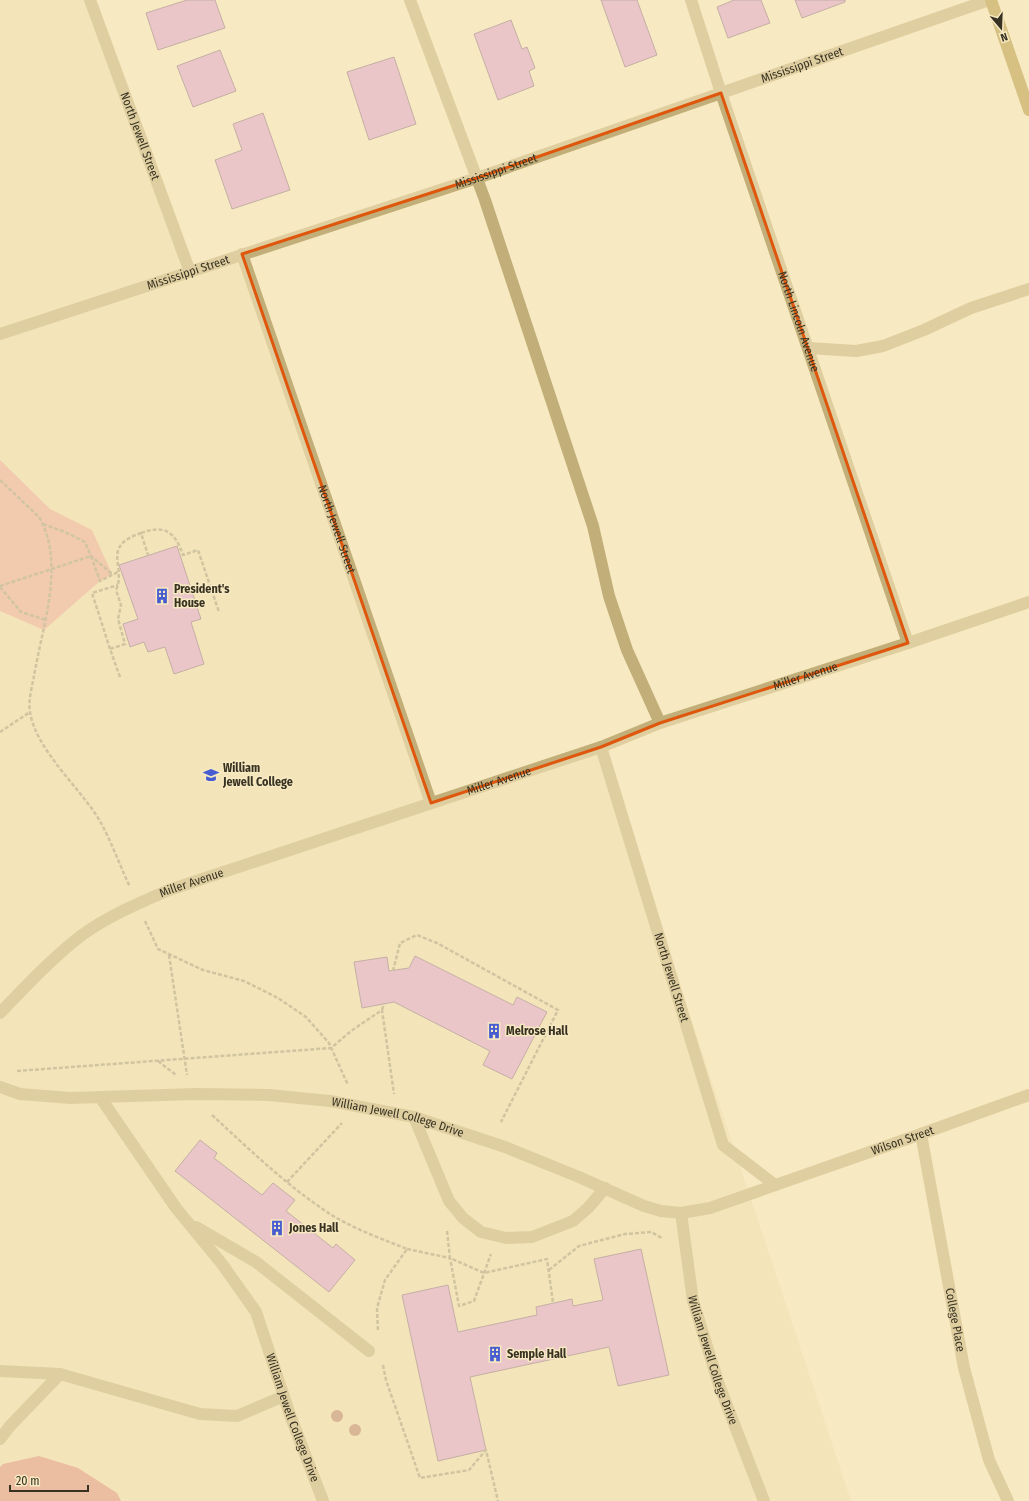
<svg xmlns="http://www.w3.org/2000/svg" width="1029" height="1501" font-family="'Fira Sans Condensed',sans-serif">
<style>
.built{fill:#efdeaf}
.green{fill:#eaa699}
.forest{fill:#dc8a7c}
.building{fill:#d99bd2;stroke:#876883}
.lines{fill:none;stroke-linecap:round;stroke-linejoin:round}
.path{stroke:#a1977a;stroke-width:2.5;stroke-dasharray:4 2;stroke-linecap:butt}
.lane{stroke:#c1ae79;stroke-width:12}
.street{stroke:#c1ae79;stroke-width:12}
.secondary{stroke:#ad9038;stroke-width:12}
.tree{fill:#b3785f}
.marked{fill:none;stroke:#df570d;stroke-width:3;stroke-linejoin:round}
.labels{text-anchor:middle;stroke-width:3;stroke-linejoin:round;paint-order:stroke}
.street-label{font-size:12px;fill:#373222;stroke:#f7e9c1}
.poi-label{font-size:12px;font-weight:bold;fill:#373222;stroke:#f7e9c1;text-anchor:start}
</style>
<rect width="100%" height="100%" fill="#f7e9c1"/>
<path class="built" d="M0,0H92L190,272L242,254L431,803L601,747L851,1501H0Z"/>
<path class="green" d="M0,460L50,509L92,530L112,574L100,581L44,630L0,611Z"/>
<path class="forest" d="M39,1456L78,1468L117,1493L121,1501H0V1467L3,1464Z"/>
<path class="building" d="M187,0H215L225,28L158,50L146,13Z
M601,0H637L657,55L625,67Z
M732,0H761L770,23L728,38L717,7L732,1Z
M795,0H845V2L802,18Z
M511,20L522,49L527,47L535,68L529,71L534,86L498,100L474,34Z
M220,50L236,91L193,107L177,66Z
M394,57L416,124L369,140L347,72Z
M263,113L290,190L232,209L215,160L242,150L233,124Z
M177,546L201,619L191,622L204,664L174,674L165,647L148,652L144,642L130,647L123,624L138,619L119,565Z
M415,956L513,1005L517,997L547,1012L512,1079L483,1065L490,1051L394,1002L362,1008L354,962L387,957L389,971L409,968Z
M200,1140L217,1153L214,1158L262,1195L273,1183L295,1200L286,1211L333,1248L336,1244L355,1260L329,1292L175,1171Z
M641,1249L669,1375L618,1386L609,1347L470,1377L486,1450L438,1461L402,1295L448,1285L458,1332L537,1315L536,1307L572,1299L573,1306L603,1300L594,1259Z"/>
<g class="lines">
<path class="path" d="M0,480L39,517C66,563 42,627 34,676C32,687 28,701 30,712C36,751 82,789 101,823C112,843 120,866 130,887
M43,524L65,532L85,542L91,556L112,574
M141,533C165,524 175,532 183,555L198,550L219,612
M0,586L91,556L100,581L118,572
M0,587L21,612L46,620
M110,649L92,593L118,585
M120,677L110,649L125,644L118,619L121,605L116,590C127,566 100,547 141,533L148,555
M0,732L30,712
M145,921L158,949L203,970L244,981L278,998L306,1017L329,1043L348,1085
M169,955L187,1075
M393,971L400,943L417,935L437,943L558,1010L501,1122
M382,1010L384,1004
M158,1061L176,1075
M17,1071L331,1048L351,1031L382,1010L394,1094
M212,1115C249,1149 285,1184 327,1212C351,1228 380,1238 407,1249L385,1280L377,1308L378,1332
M287,1182L342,1123
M447,1231L450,1258L484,1273L547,1259L553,1303
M407,1249L450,1258L459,1306L474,1301L491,1254
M549,1270L579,1246L625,1234L651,1232L662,1238
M383,1365L386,1380L420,1478L469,1470L486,1450L498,1501"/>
<g class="lane">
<path d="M410,0L485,200L593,526L609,596L627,650L660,723"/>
<path d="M808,348L856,351L883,346L924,330L971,308L1029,289"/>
<path id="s1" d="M0,1087L20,1094L71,1098L100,1097L176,1208L222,1264L256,1312L290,1415L323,1501"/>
<path id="s2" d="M681,1213L693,1301L719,1385L764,1501"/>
<path d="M196,1227L256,1262L369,1351"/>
<path d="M0,1371L60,1374L200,1414L237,1416L284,1396"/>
<path d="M0,1439L10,1426L60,1374"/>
</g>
<g class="street">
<path id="s3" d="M90,0L190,272"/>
<path id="s4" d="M691,0L721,93L908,643"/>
<path id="s5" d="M242,254L431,803"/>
<path id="s6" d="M0,334L477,178L989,0"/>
<path id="s7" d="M601,747L723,1145L775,1185"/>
<path id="s8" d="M0,1013C26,986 52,958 82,935C108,916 139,903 169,890L601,747L660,723L908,643L1029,602"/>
<path id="s9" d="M100,1097L196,1094L269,1095L330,1101L414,1117L505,1147L579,1177L644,1206L661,1211L681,1213L710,1208L921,1134L1029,1095"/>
<path d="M414,1117L449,1201L463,1218L481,1232L506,1238L532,1237L573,1221L588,1208L605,1188"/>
<path id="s10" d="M921,1134L964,1368L989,1460L1008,1501"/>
</g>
<path class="secondary" d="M991,0L1029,110"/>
</g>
<g class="tree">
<circle cx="337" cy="1416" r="6"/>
<circle cx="355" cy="1430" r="6"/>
</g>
<path d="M0 0H1029V1501H0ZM721,93L908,643L660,723L601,747L431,803L242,254L477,178Z" fill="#f7e9c1" fill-opacity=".55" fill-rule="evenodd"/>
<path class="marked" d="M721,93L908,643L660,723L601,747L431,803L242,254L477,178Z"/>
<defs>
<symbol id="building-bare" viewBox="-9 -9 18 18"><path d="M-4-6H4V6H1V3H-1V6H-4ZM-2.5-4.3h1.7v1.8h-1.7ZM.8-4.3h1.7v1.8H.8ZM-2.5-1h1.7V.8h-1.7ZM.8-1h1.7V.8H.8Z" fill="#465cd0" stroke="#f7e9c1" stroke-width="2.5" paint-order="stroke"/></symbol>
<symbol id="university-bare" viewBox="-9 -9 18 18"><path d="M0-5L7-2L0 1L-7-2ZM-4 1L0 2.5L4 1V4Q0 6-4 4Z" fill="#465cd0" stroke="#f7e9c1" stroke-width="2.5" paint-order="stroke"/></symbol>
</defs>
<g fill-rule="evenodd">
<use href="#building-bare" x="151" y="585" width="22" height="22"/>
<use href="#university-bare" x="200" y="764" width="22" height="22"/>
<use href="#building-bare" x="483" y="1020" width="22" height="22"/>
<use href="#building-bare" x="266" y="1217" width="22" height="22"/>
<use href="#building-bare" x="484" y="1343" width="22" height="22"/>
</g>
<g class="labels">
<g class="street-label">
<text dy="4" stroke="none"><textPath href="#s6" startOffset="846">Mississippi Street</textPath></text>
<text dy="4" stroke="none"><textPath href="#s3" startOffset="145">North Jewell Street</textPath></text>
<text dy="4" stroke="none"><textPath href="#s6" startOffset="522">Mississippi Street</textPath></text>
<text dy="4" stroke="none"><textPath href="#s6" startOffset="198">Mississippi Street</textPath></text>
<text dy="4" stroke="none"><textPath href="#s4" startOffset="339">North Lincoln Avenue</textPath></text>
<text dy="4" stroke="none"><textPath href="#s5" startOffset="291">North Jewell Street</textPath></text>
<text dy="4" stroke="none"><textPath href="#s8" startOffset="883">Miller Avenue</textPath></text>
<text dy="4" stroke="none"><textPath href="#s8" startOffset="559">Miller Avenue</textPath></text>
<text dy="4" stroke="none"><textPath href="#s8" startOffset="235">Miller Avenue</textPath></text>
<text dy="4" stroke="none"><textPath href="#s7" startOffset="241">North Jewell Street</textPath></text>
<text dy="4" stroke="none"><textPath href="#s9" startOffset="300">William Jewell College Drive</textPath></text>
<text dy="4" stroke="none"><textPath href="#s9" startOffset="834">Wilson Street</textPath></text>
<text dy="4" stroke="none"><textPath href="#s10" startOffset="189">College Place</textPath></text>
<text dy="4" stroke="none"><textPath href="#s2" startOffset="151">William Jewell College Drive</textPath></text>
<text dy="4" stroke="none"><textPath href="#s1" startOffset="479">William Jewell College Drive</textPath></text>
</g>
<g class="poi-label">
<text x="174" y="593">President's<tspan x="174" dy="14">House</tspan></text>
<text x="223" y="772">William<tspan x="223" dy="14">Jewell College</tspan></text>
<text x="506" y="1035">Melrose Hall</text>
<text x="289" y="1232">Jones Hall</text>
<text x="507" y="1358">Semple Hall</text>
</g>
</g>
<g transform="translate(1001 28) rotate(161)" stroke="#f7e9c1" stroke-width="3" paint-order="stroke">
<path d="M0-3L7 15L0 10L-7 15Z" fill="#373222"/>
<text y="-6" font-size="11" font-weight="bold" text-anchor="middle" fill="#373222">N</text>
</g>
<path d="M10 1485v6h78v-6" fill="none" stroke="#373222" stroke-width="2"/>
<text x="16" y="1485" font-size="12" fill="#373222" stroke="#f7e9c1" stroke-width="3" paint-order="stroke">20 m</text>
</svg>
